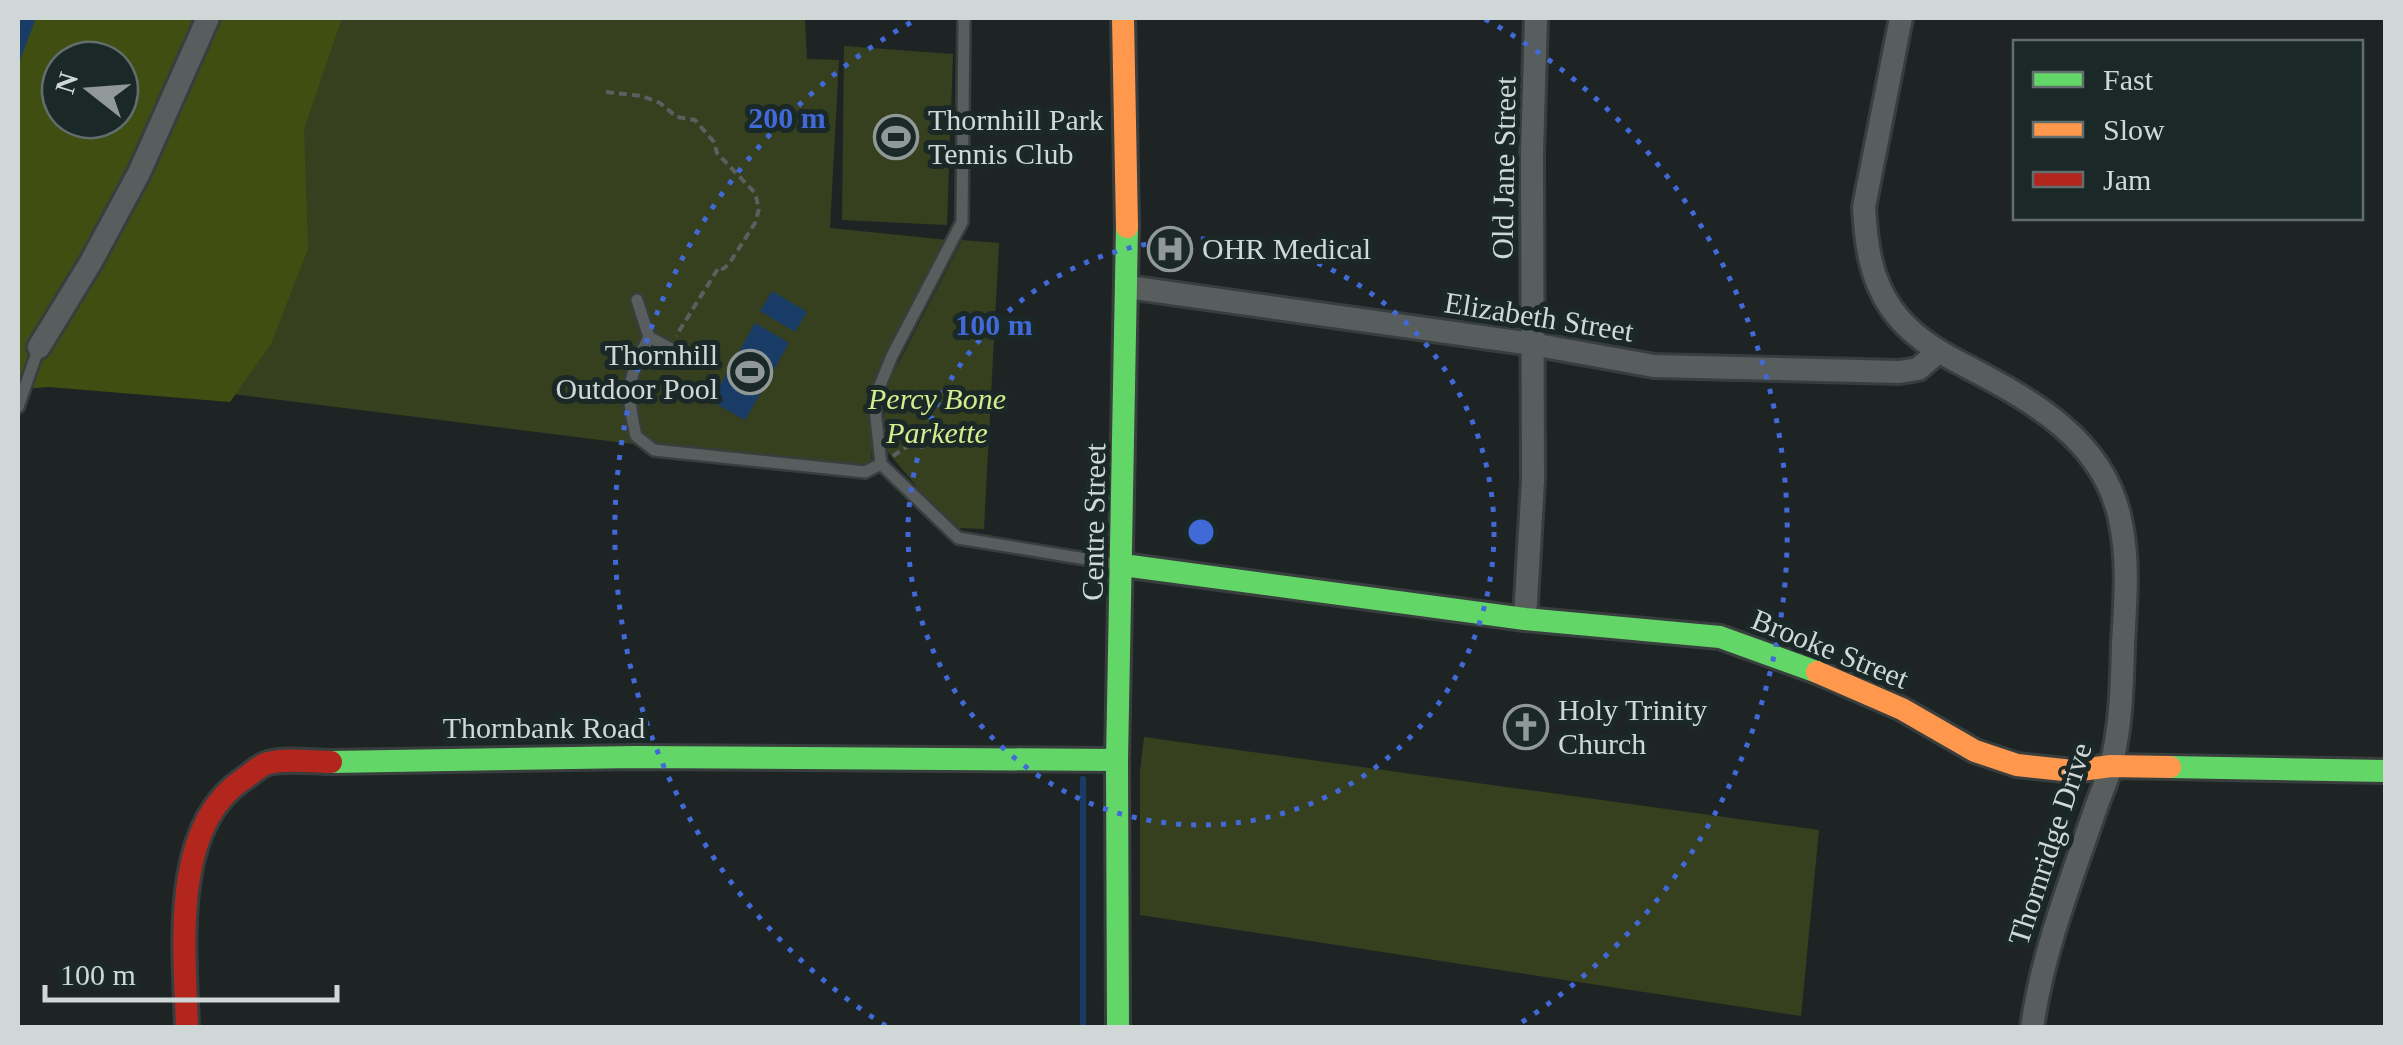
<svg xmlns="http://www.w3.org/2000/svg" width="2403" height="1045" font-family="'Times New Roman',serif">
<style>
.green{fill:#36401e}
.forest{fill:#404e12;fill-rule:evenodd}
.water{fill:#193c67}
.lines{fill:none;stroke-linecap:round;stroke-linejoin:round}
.stream{stroke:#193c67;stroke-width:6}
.lane-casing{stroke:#383e3d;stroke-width:16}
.street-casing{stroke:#383e3d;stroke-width:28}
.fast-casing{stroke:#383e3d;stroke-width:28}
.slow-casing{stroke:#383e3d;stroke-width:28}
.jam-casing{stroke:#383e3d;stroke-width:28}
.path{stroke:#5a605f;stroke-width:4;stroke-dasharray:8 5;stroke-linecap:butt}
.lane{stroke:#585e5d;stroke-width:11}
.street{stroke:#585e5d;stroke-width:22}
.fast{stroke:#63d668;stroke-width:22}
.slow{stroke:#ff974d;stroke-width:22}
.jam{stroke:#b3261e;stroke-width:22}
.ring{fill:none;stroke:#416ad8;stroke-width:5;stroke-dasharray:5 10}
.labels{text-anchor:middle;stroke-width:10;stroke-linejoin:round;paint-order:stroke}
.poi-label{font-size:30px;fill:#cfd8d7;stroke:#1a2827;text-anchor:start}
.street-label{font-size:30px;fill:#cfd8d7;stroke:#1a2827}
.park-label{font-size:30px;font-style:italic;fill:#d3ed8f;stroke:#1a2827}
.centre{fill:#416ad8;stroke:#1a2827;stroke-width:5}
.ring-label{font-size:30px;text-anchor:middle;font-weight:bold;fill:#416ad8;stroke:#1a2827;stroke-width:10;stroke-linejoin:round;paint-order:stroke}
</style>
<rect width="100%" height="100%" fill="#1e2424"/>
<path class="green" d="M339,18H805L807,59L839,60L830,228L948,240L899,327L873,388L871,474L184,388Z
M844,46L953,54L947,225L842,220Z
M962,240L999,243L984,529L959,528L921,492L888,452L883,429L887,385Z
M1144,737L1819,830L1801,1016L1140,915V771Z"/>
<path class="forest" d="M18,18H342L304,129L308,249L271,344L230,402L49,387L20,389L18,387ZM60,60H120V120H60Z"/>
<path class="water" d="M18,18H36L18,66Z
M772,291L807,312L795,332L760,311Z
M755,323L789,343L745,420L711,401Z"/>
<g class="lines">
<path class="stream" d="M1083,1028V779"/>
<defs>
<path id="lane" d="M964,18L962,222L892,356L874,400L881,464L958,538L1116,564
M637,300L649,337C628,380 625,388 636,436L654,450L865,472L881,464
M649,337L670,348
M18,407L39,347"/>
<path id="street" d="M1901,18L1864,207C1866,243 1870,278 1891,308C1909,334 1935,350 1962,364C2031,400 2106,440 2121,524C2129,564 2125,605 2123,645C2122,685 2121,727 2111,766C2106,783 2098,800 2093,816C2069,886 2042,954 2032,1028
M1128,287L1532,344L1654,366L1899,372L1918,369L1938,352
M39,347L91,262L139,173L208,18
M1525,619L1533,480L1532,153L1536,18"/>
<path id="fast" d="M1123,565L1525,619L1720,637L1817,672
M331,762L635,757L1117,760
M2170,767L2386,771
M1118,1028L1117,760L1127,227"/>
<path id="slow" d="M1123,18L1127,227
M1817,672L1902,709L1975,751L2017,765L2073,771L2111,766L2170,767"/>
<path id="jam" d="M187,1028C185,952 170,829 242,780C250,775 260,765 268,763C287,758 312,762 331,762"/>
</defs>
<use href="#lane" class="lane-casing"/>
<use href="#street" class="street-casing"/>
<use href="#fast" class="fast-casing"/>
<use href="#slow" class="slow-casing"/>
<use href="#jam" class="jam-casing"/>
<path class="path" d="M606,92L642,96L660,103L677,117L695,120L714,142L717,153L755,193L759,209L755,223L729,264L723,269L719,267L676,336
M893,456L933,429"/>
<use href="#lane" class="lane"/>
<use href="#street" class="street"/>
<use href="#fast" class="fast"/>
<use href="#slow" class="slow"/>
<use href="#jam" class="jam"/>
</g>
<g class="ring">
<circle cx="1201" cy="532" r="293"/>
<path d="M886 1026A586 586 0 0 1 917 19M1485 19A586 586 0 0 1 1516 1026"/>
</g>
<defs>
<symbol id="stadium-ring" viewBox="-11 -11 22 22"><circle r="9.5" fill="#1a2827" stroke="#919998" stroke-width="1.5"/><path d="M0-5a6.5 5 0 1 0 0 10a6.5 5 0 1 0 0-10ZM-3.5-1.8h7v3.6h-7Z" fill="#919998"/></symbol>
<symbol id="hospital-ring" viewBox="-11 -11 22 22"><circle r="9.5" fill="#1a2827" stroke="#919998" stroke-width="1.5"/><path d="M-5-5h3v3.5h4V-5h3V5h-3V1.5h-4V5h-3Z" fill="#919998"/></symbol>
<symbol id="church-ring" viewBox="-11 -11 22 22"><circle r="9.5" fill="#1a2827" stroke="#919998" stroke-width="1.5"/><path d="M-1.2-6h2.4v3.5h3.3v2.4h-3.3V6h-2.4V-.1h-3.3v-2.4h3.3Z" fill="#919998"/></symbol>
</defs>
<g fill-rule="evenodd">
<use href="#stadium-ring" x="871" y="112" width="50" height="50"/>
<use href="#hospital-ring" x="1145" y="224" width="50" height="50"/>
<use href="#stadium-ring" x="725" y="347" width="50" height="50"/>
<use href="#church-ring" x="1501" y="702" width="50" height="50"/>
</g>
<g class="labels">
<g class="poi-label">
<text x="928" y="130">Thornhill Park<tspan x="928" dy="34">Tennis Club</tspan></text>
<text x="1202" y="259">OHR Medical</text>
<text x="718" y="365" text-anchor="end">Thornhill<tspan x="718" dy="34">Outdoor Pool</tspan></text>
<text x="1558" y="720">Holy Trinity<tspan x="1558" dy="34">Church</tspan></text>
</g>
<g class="street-label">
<text transform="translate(1504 168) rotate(-89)" y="10">Old Jane Street</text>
<text transform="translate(1539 317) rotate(9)" y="10">Elizabeth Street</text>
<text transform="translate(1094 522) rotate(-89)" y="10">Centre Street</text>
<text transform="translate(1830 649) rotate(22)" y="10">Brooke Street</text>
<text x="544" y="738">Thornbank Road</text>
<text transform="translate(2050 844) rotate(-72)" y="10">Thornridge Drive</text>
</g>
<g class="park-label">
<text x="937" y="409">Percy Bone<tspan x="937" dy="34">Parkette</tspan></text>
</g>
</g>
<circle cx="1201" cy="532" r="15" class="centre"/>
<g class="ring-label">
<text x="787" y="128">200 m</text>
<text x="994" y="335">100 m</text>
</g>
<rect width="2403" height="1045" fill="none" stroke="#cfd8d7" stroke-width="40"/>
<rect x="2013" y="40" width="350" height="180" fill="#1a2827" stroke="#626e6d" stroke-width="2.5"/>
<rect x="2033" y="72" width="50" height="15" fill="#63d668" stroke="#626e6d" stroke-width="2.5"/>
<text x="2103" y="90" font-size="30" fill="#cfd8d7">Fast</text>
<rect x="2033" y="122" width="50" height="15" fill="#ff974d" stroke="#626e6d" stroke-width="2.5"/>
<text x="2103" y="140" font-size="30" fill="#cfd8d7">Slow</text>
<rect x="2033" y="172" width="50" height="15" fill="#b3261e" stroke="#626e6d" stroke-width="2.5"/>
<text x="2103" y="190" font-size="30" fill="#cfd8d7">Jam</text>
<g transform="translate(90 90) rotate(287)"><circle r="48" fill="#1a2827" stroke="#626e6d" stroke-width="2.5"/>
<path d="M0-8L18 38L0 25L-18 38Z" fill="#919998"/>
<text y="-15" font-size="28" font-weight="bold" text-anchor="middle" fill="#cfd8d7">N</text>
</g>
<path d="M45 985v15h292v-15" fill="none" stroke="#cfd8d7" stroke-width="5"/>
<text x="60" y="985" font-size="30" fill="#cfd8d7" stroke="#1a2827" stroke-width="8" paint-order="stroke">100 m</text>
</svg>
